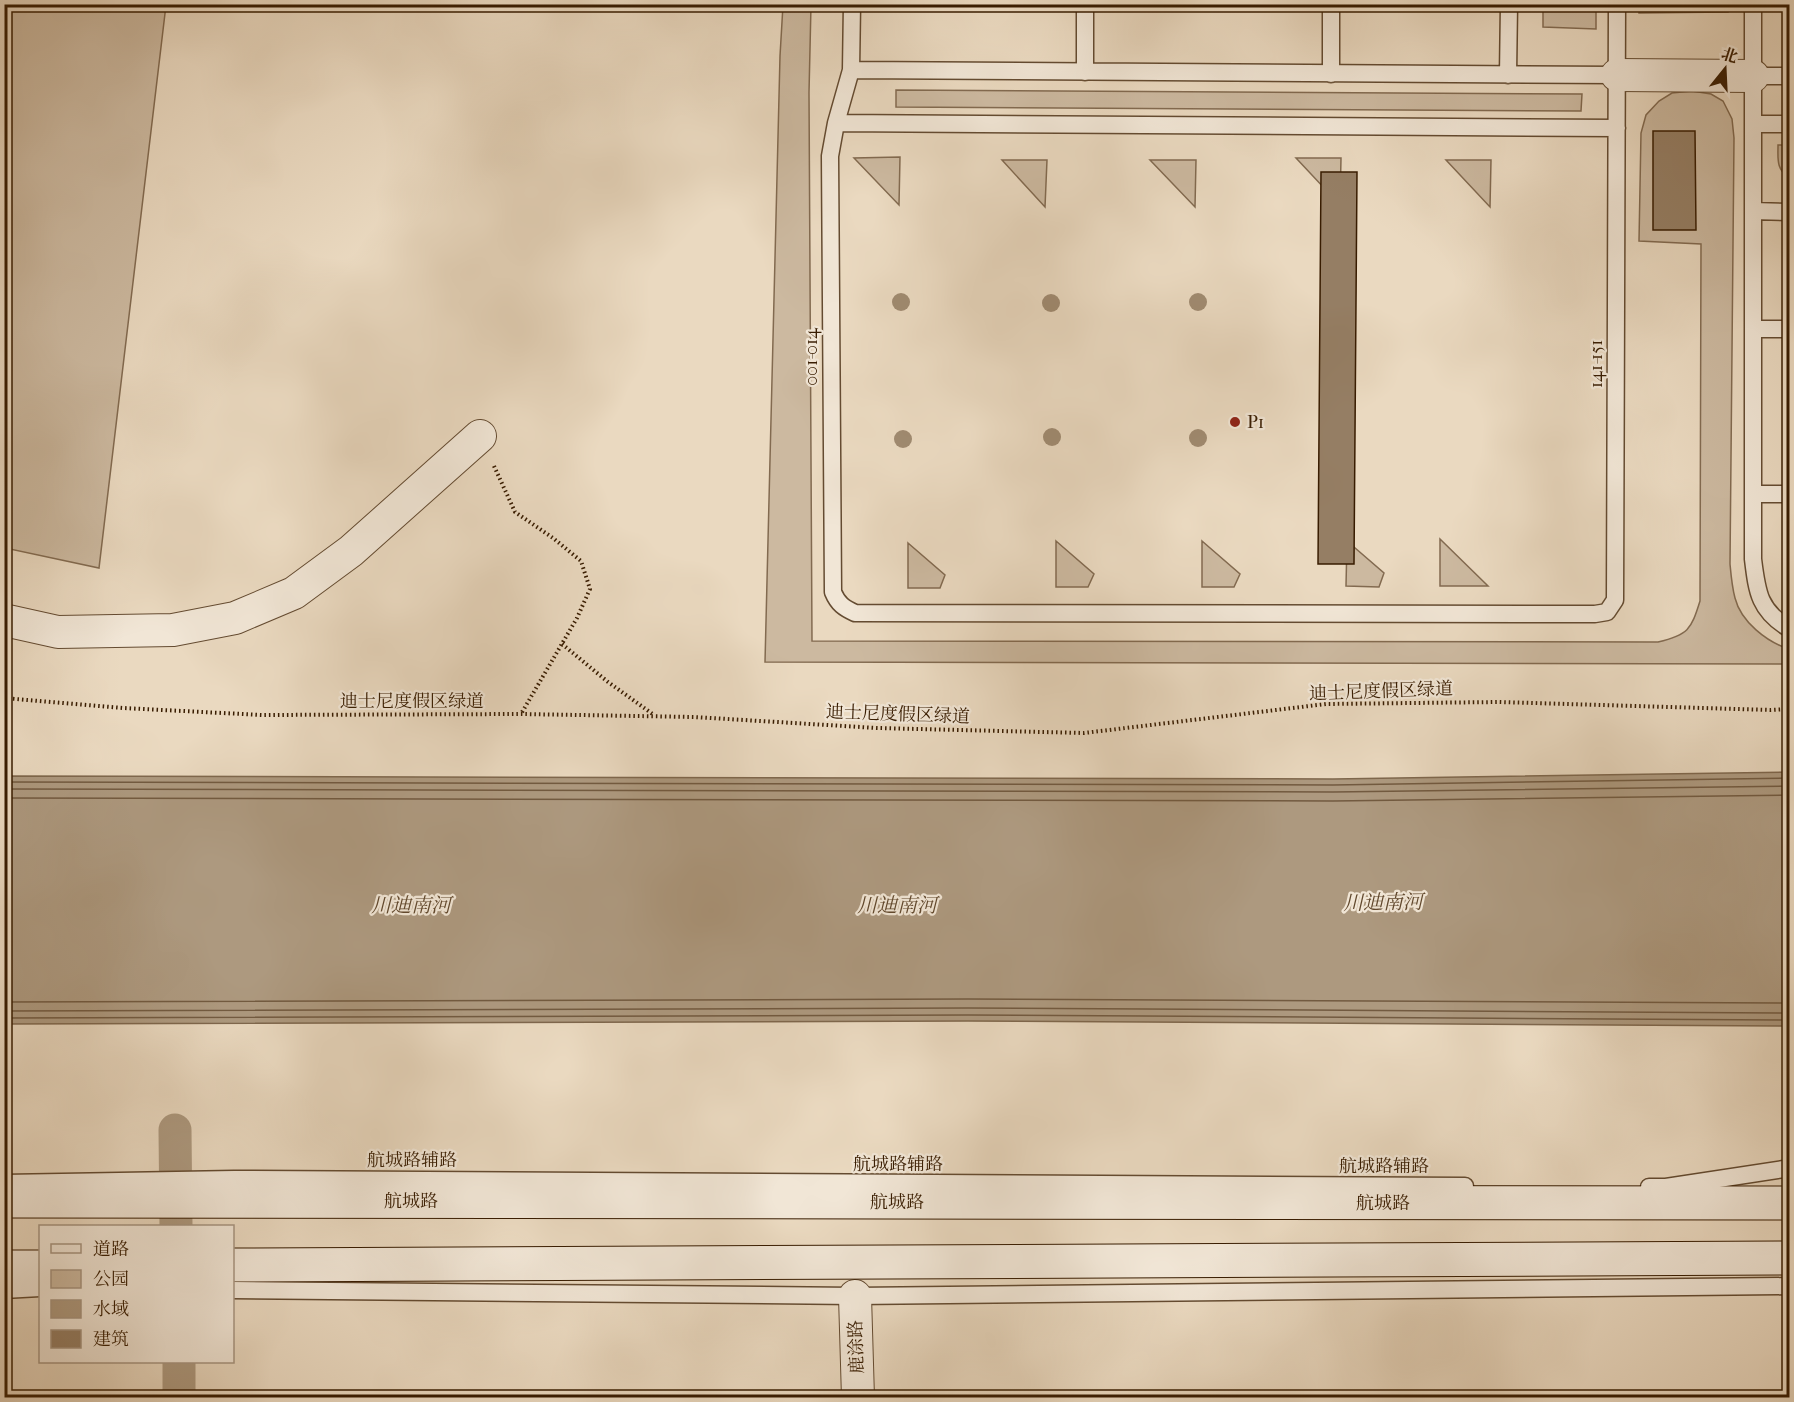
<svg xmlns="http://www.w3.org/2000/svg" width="1794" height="1402" font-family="'IM FELL French Canon','Noto Serif SC',serif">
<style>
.green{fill:#ccb9a0;stroke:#826a50;stroke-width:1.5}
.water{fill:#ad997f;stroke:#7e674d;stroke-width:1.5}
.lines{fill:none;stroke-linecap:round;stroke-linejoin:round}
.shore{stroke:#725a40;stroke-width:1.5}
.canal{stroke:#ad997f;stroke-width:33}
.building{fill:#957e64;stroke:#381c01;stroke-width:1.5}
.lane-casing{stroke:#644b31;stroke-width:19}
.street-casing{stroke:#644b31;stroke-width:34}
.secondary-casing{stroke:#381c01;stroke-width:35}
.path{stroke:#381c01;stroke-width:4;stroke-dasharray:1.5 3;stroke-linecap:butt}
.lane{stroke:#f1e6d6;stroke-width:16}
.street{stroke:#f1e6d6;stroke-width:32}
.secondary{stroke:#f1e6d6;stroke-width:33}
.tree{fill:#a08b71}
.poi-dot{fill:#8f2418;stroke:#f1e6d6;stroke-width:2}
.labels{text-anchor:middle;stroke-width:4.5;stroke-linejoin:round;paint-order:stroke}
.street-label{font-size:18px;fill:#381c01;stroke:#f1e6d6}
.poi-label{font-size:18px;fill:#381c01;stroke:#f1e6d6;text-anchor:start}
.water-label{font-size:20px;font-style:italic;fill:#61482d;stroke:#f1e6d6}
</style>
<rect width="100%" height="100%" fill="#ead9c0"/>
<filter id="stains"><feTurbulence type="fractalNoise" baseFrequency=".00333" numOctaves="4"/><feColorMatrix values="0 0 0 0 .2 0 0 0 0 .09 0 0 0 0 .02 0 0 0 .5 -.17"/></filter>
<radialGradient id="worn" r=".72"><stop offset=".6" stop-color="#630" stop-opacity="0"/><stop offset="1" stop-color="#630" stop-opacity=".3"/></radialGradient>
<path class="green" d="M5,4L166,5L99,568L5,548Z
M783,5H811L809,93L812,641L1658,642C1688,635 1691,630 1700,601L1701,244L1639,241L1641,133L1646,115L1659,101L1672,93L1692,91L1711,94L1723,101L1732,119L1734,138L1730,564C1731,575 1732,587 1735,598C1741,622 1767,642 1789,649V664L765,662L780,56Z
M1543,5H1596V29L1543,27Z
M1639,5H1728V12L1639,13Z
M896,90L1582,94L1581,111L896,107Z
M1778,145H1789V178C1776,169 1778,159 1778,145Z
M900,157L899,205L854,158Z
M1296,158H1341L1340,205Z
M1002,160H1047L1045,207Z
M1150,160H1196L1195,207Z
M1446,160H1491L1490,207Z
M1440,539L1488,586H1440Z
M1056,541L1094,574L1088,587H1056Z
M1202,541L1240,574L1234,587H1202Z
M1347,541L1384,573L1379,587L1346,586Z
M908,543L945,575L940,588H908Z"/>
<path class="water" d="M1789,772V1026L968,1021L5,1024V776L1333,779Z"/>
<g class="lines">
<path class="shore" d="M4,782L1333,785L1790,778
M4,789L1333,792L1790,786
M4,798L1333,801L1790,795
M4,1002L968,999L1790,1003
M4,1011L968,1008L1790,1013
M4,1018L968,1015L1790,1020"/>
<path class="canal" d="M175,1130L176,1226
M179,1362V1398"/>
</g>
<path class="building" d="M1647,4H1695V11H1646Z
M1653,131H1695L1696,230H1653Z
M1321,172H1357L1354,564H1318Z"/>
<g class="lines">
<defs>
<path id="lane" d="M852,4L851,70L836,123L830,156L833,592C838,604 844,608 855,613L1595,614L1607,612L1615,600L1617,4
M1753,4V559C1757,592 1759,611 1790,629
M851,70L1617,75
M1085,72V4
M1331,74V4
M1508,75L1509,4
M1753,76H1790
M836,123L1617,128
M1753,124H1790
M1753,211L1790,212
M1753,329H1790
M1753,494H1790
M4,1183L234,1179L1465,1186
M1649,1187H1666L1790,1168
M4,1290L40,1288
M232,1290L855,1296L1790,1286"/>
<path id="street" d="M1617,75L1753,76
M4,620L58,632L173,630L235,618L294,593L351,551L480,436
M855,1296L858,1398"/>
<path id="secondary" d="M4,1201L1790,1203
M232,1265L1790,1258
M4,1267H40"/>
</defs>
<use href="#lane" class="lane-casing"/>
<use href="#street" class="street-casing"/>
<use href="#secondary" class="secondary-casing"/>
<path class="path" d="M494,466L515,512L553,538L581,561L590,589L577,618L521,714
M562,644L608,682L654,715
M4,698L123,708L262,715L521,714L694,717L877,728L1084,733L1326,704L1499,702L1771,710L1790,709"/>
<use href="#lane" class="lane"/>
<use href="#street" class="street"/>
<use href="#secondary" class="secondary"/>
</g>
<g class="tree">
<circle cx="901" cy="302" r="9"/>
<circle cx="1198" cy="302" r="9"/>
<circle cx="1051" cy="303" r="9"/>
<circle cx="1052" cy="437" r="9"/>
<circle cx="1198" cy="438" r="9"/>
<circle cx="903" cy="439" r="9"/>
</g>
<circle class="poi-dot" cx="1235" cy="422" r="6"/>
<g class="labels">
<g class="street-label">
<text transform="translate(811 357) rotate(-90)" y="6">001-014</text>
<text transform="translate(1596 364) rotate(-90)" y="6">141-151</text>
<text transform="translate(1381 691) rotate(-2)" y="6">迪士尼度假区绿道</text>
<text x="412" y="707">迪士尼度假区绿道</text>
<text transform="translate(898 714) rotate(2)" y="6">迪士尼度假区绿道</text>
<text x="412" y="1166">航城路辅路</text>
<text x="898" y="1170">航城路辅路</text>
<text x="1384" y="1172">航城路辅路</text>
<text x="411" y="1207">航城路</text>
<text x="897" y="1208">航城路</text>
<text x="1383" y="1209">航城路</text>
<text transform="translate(856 1347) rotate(-92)" y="6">鹿涂路</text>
</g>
<g class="poi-label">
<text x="1247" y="428">P1</text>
</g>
<g class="water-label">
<text transform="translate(1383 902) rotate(-1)" y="7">川迪南河</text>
<text x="411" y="912">川迪南河</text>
<text x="897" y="912">川迪南河</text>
</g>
</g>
<rect width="1794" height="1402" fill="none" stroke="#ead9c0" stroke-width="24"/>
<rect x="6" y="6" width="1782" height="1390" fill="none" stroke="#381c01" stroke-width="3"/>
<rect x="12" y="12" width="1770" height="1378" fill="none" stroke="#381c01" stroke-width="1.5"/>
<rect x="39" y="1225" width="195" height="138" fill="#f1e6d6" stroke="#a79581" stroke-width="1.5"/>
<rect x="51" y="1244" width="30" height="9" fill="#f1e6d6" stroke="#a79581" stroke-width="1.5"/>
<text x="93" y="1255" font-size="18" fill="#381c01">道路</text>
<rect x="51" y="1270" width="30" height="18" fill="#ccb9a0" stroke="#a79581" stroke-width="1.5"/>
<text x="93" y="1285" font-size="18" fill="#381c01">公园</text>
<rect x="51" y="1300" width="30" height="18" fill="#ad997f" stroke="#a79581" stroke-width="1.5"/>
<text x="93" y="1315" font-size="18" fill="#381c01">水域</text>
<rect x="51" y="1330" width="30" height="18" fill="#957e64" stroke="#a79581" stroke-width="1.5"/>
<text x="93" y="1345" font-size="18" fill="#381c01">建筑</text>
<g transform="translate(1725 69) rotate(18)" stroke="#f1e6d6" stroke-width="4.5" paint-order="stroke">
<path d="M0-4.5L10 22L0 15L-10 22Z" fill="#381c01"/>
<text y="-9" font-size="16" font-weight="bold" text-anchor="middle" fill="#381c01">北</text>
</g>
<rect width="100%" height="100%" filter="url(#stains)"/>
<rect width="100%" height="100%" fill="url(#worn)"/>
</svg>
